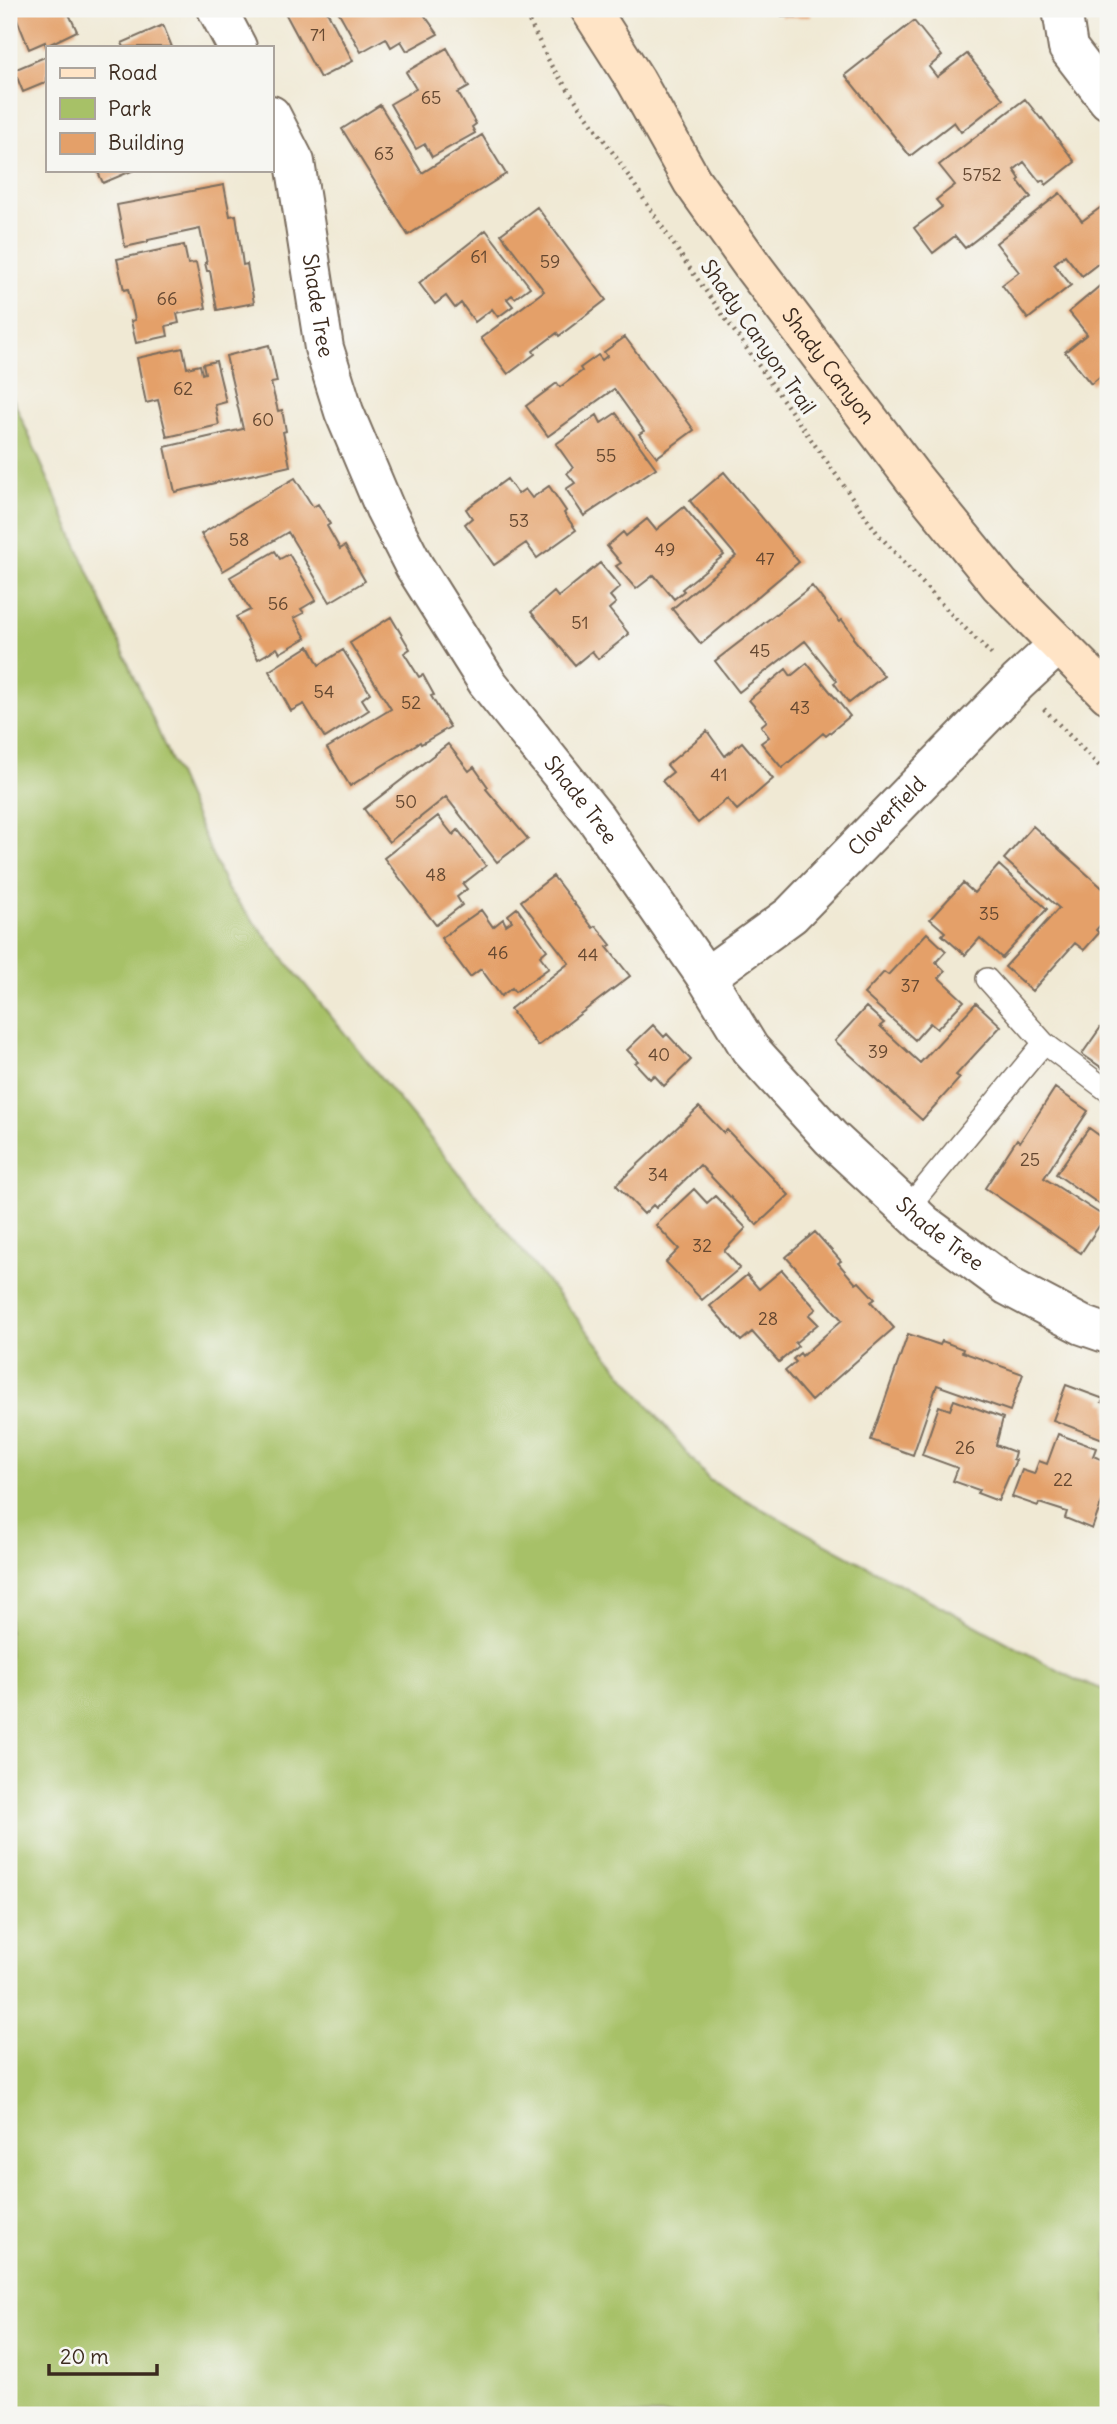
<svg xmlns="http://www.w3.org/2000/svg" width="1117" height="2424" font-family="Delius,sans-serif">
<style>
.green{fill:#a7c167;stroke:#717642;stroke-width:2}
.building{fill:#e4a069}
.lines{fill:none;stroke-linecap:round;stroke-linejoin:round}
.service-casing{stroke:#7a6d5e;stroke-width:24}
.minor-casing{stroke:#7a6d5e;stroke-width:42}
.secondary-casing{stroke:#7a6d5e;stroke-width:42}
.path{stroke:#7a6d5e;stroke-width:4.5;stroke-dasharray:2 5;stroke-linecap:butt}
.service{stroke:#fff;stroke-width:21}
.minor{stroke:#fff;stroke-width:38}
.secondary{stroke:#ffe4c6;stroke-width:38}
.labels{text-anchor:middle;stroke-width:7;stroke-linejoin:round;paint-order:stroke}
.number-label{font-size:18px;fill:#654831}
.street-label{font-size:21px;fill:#3b2a1e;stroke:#f6f6f2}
</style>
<rect width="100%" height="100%" fill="#f6f6f2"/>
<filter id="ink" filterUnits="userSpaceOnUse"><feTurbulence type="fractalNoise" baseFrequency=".0143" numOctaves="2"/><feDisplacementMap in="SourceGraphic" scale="14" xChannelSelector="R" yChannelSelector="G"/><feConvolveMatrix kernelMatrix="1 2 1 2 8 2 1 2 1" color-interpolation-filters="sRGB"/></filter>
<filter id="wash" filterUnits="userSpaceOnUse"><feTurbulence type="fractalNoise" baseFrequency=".00686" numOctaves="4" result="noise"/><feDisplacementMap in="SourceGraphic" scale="28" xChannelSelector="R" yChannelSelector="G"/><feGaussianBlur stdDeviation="1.57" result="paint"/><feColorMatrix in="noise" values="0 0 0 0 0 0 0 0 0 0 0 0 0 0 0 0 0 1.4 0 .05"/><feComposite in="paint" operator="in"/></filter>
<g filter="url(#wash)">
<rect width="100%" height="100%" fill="#f0e9d4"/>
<path class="green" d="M9,390L227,889L709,1480L1076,1680L1108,1691V2415H9Z"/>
<g id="blocks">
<path class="building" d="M13,9H75L68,12L77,31L46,46L45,42L29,49Z
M283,9H326L353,61L320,78Z
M342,9H420L438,34L407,51L401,41L391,47L386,38L361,52L338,11Z
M782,9H811V17H782Z
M819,9H874V11L819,12Z
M893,9H931V13L894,14Z
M914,21L942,56L929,67L937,77L967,54L1003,99L961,132L954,122L910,156L845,75Z
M163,25L172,47H124L122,43Z
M447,48L469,87L458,93L476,124L472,127L475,133L432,157L425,144L416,149L390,104L416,89L406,72Z
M47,56V82L23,92L14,70Z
M1025,99L1041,119L1042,118L1075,162L1046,185L1043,180L1040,182L1024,162L1014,170L1020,179L1018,181L1031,197L965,248L955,236L933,253L914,228L942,207L936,200L955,185L939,165Z
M380,105L422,173L482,135L506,174L408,235L342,129Z
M97,170H134L103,183Z
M224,185L230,216L236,215L243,265L247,264L254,303L217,310L210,271H207L205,263H207L200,229L148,240V242L125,247L117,205Z
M1060,193L1082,221L1108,202V256L1082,276L1065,255L1054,264L1071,285L1028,319L1002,285L1019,272L996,243Z
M537,207L606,300L559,336L557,333L533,351L535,354L508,374L481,338L544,291L501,234Z
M486,230L530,287L515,298L512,295L507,299L513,306L498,317L492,309L475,322L461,303L455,308L446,296L435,304L419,283Z
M184,245L188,264L196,263L206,308L177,314L179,323L166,326L168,336L136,343L131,321L135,320L128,289L124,290L117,259Z
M1108,279V370L1091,384L1065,352L1087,334L1069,312Z
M625,337L694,430L657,457L639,434L644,431L614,389L548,436L526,406L557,383L560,387L582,371L580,368L598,355L602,360L607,356L604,352Z
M269,345L277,382L271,383L278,411L282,410L286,431L283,432L290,466L175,492L165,447L243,429L226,356Z
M183,348L187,368L200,365L202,374L205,373L203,364L216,361L226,402L215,405L219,425L167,437L158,400L146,403L137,358Z
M616,413L656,468L584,516L566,489L575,483L567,473L573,468L556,444L597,415L601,423Z
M724,472L799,562L701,644L672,609L736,556L690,501Z
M295,478L313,507L318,504L330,524L327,526L340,549L345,546L365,581L330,602L288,532L223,571L201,534Z
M507,479L518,494L525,489L532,498L549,486L566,511L564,513L576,530L537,558L526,543L494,565L465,524L472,518L466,509Z
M684,507L724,555L682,589L684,591L674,599L654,575L636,589L616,566L621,563L607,546L623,532L626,536L647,519L656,530Z
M275,551L280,559L289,554L316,600L301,609L304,613L294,618L306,638L280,653L277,648L258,659L236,617L250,610L230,577Z
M600,563L620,587L610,596L616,603L609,609L629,634L598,659L592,651L575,665L531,612L554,592L558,597Z
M812,586L840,622L842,620L854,636L853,638L884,676L849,703L834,683L837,681L805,641L739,692L715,661Z
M391,617L410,649L404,653L419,677L423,675L434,695L431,696L450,727L421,744L420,742L350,786L327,748L391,709L350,643Z
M309,646L319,665L343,650L370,693L362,699L369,710L325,738L304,704L291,711L269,671Z
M807,663L850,716L826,736L823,733L782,768L761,743L769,737L761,726L767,721L749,700L786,669L791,676Z
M707,731L725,756L742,742L773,779L737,810L727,799L698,823L662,781L673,772L667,765Z
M448,744L469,771L474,767L488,787L486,789L528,839L497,862L446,797L389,842L364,809Z
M438,816L453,835L458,830L486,866L463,884L467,889L457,897L462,905L436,925L384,858Z
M1033,826L1108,893V916L1096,930L1099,933L1084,950L1075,943L1032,991L1005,967L1059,908L1004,859Z
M999,865L1047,909L1002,958L980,938L965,955L942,935L945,932L930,919L963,883L974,893Z
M553,876L593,928L596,926L611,945L607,947L630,976L538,1046L510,1009L569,963L521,901Z
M517,908L547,950L540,956L549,968L515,992L512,988L501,996L481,969L470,977L441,938L481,910L493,927L503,919L506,925L512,921L508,915Z
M927,933L946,951L936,962L945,971L939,978L964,1001L937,1029L930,1023L915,1040L864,994L884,972L888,975Z
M976,1003L1001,1026L956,1075L960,1078L922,1120L835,1041L866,1007L884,1023L880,1026L920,1063Z
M1108,1017V1072L1082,1054Z
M653,1025L664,1037L667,1034L691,1060L664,1086L654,1075L650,1079L635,1063L638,1061L627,1050Z
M1055,1088L1088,1111L1044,1178L1105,1217L1081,1253L985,1188L1017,1139L1020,1142Z
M699,1107L724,1133L727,1130L789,1195L757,1225L700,1165L656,1208L653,1205L644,1214L616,1185Z
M1089,1128L1103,1138L1108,1130V1210L1056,1174Z
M694,1189L707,1203L715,1196L746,1228L724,1251L740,1268L702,1300L666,1262L679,1249L656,1225Z
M815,1232L841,1261L838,1263L856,1284L859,1282L875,1299L871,1302L894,1328L811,1401L785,1371L796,1362L793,1359L800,1353L802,1356L842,1320L786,1257Z
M782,1270L816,1309L809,1315L818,1324L795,1343L798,1346L779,1362L752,1332L741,1341L710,1306L747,1275L759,1289Z
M908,1334L940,1345L942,1341L963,1349L962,1352L1023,1374L1010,1411L937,1385L913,1455L871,1440Z
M1066,1385L1104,1399L1102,1402L1108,1404V1441L1053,1420Z
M954,1400L1003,1418L996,1445L1015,1452L1013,1459L1016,1460L998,1501L977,1493L979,1490L953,1481L958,1468L922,1455L939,1406L950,1410Z
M1058,1434L1096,1448L1093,1456L1108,1462V1485L1092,1529L1065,1518L1067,1512L1039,1503L1038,1506L1012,1497L1022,1470L1034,1474L1039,1461L1047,1464Z"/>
</g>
</g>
<g filter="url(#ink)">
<use href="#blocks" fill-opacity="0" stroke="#7a6d5e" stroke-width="2"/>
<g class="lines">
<defs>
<path id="service" d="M987,979L1044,1043L1108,1091
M907,1209L1044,1043"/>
<g id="minor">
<path d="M217,9L237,47"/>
<path d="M1062,9L1068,48L1108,100"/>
<path id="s1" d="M271,115L295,162L324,348L344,412L385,509L414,566L487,682L595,817L706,977L750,1049L831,1138L924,1224L1008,1286L1082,1325L1108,1334"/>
<path id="s2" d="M706,977L791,915L1018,682L1059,644"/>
</g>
<g id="secondary">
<path id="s3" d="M590,9L636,81L692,181L754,268L914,479L1000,585L1108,694"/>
</g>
</defs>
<use href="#service" class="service-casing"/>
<use href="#minor" class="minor-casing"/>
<use href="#secondary" class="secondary-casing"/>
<path class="path" d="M523,9L552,67L618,160L686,263L878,534L949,612L992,655
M1044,709L1108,775"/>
<use href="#service" class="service"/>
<use href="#minor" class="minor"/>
<use href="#secondary" class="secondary"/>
</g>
</g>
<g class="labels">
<g class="number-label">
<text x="318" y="41">71</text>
<text x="431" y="104">65</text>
<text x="384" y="160">63</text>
<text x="982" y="181">5752</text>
<text x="479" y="263">61</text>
<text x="550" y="268">59</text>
<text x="167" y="305">66</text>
<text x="183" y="395">62</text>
<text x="263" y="426">60</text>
<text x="606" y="462">55</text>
<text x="519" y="527">53</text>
<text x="239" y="546">58</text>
<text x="665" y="556">49</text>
<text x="765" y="565">47</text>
<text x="278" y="610">56</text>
<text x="580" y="629">51</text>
<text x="760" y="657">45</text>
<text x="324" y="698">54</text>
<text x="411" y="709">52</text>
<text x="800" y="714">43</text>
<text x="719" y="781">41</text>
<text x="406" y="808">50</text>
<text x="436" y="881">48</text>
<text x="989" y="920">35</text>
<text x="498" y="959">46</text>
<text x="588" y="961">44</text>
<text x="910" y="992">37</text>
<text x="878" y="1058">39</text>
<text x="659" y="1061">40</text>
<text x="1030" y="1166">25</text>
<text x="658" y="1181">34</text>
<text x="702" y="1252">32</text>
<text x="768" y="1325">28</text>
<text x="965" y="1454">26</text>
<text x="1063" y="1486">22</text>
</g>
<g class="street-label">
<text dy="7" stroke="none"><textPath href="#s1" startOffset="198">Shade Tree</textPath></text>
<text transform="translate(758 337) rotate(55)" y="7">Shady Canyon Trail</text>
<text dy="7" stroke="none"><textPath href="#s3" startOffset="430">Shady Canyon</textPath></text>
<text dy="7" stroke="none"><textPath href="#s1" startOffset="765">Shade Tree</textPath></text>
<text dy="7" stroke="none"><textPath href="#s2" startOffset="243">Cloverfield</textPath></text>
<text dy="7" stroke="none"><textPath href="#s1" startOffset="1332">Shade Tree</textPath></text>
</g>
</g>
<rect width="1117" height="2424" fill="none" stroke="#f6f6f2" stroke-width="35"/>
<rect x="46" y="46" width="228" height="126" fill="#f6f6f2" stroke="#aba49d" stroke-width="2"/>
<rect x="60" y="68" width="35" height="10" fill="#ffe4c6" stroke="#aba49d" stroke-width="2"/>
<text x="108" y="80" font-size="21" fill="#3b2a1e">Road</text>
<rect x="60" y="98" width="35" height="21" fill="#a7c167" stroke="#aba49d" stroke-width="2"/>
<text x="108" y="116" font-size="21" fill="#3b2a1e">Park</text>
<rect x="60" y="133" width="35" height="21" fill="#e4a069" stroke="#aba49d" stroke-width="2"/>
<text x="108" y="150" font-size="21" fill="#3b2a1e">Building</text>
<path d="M49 2364v10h108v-10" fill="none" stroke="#3b2a1e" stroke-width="3.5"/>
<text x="60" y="2364" font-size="21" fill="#3b2a1e" stroke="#f6f6f2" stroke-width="5" paint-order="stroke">20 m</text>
</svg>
